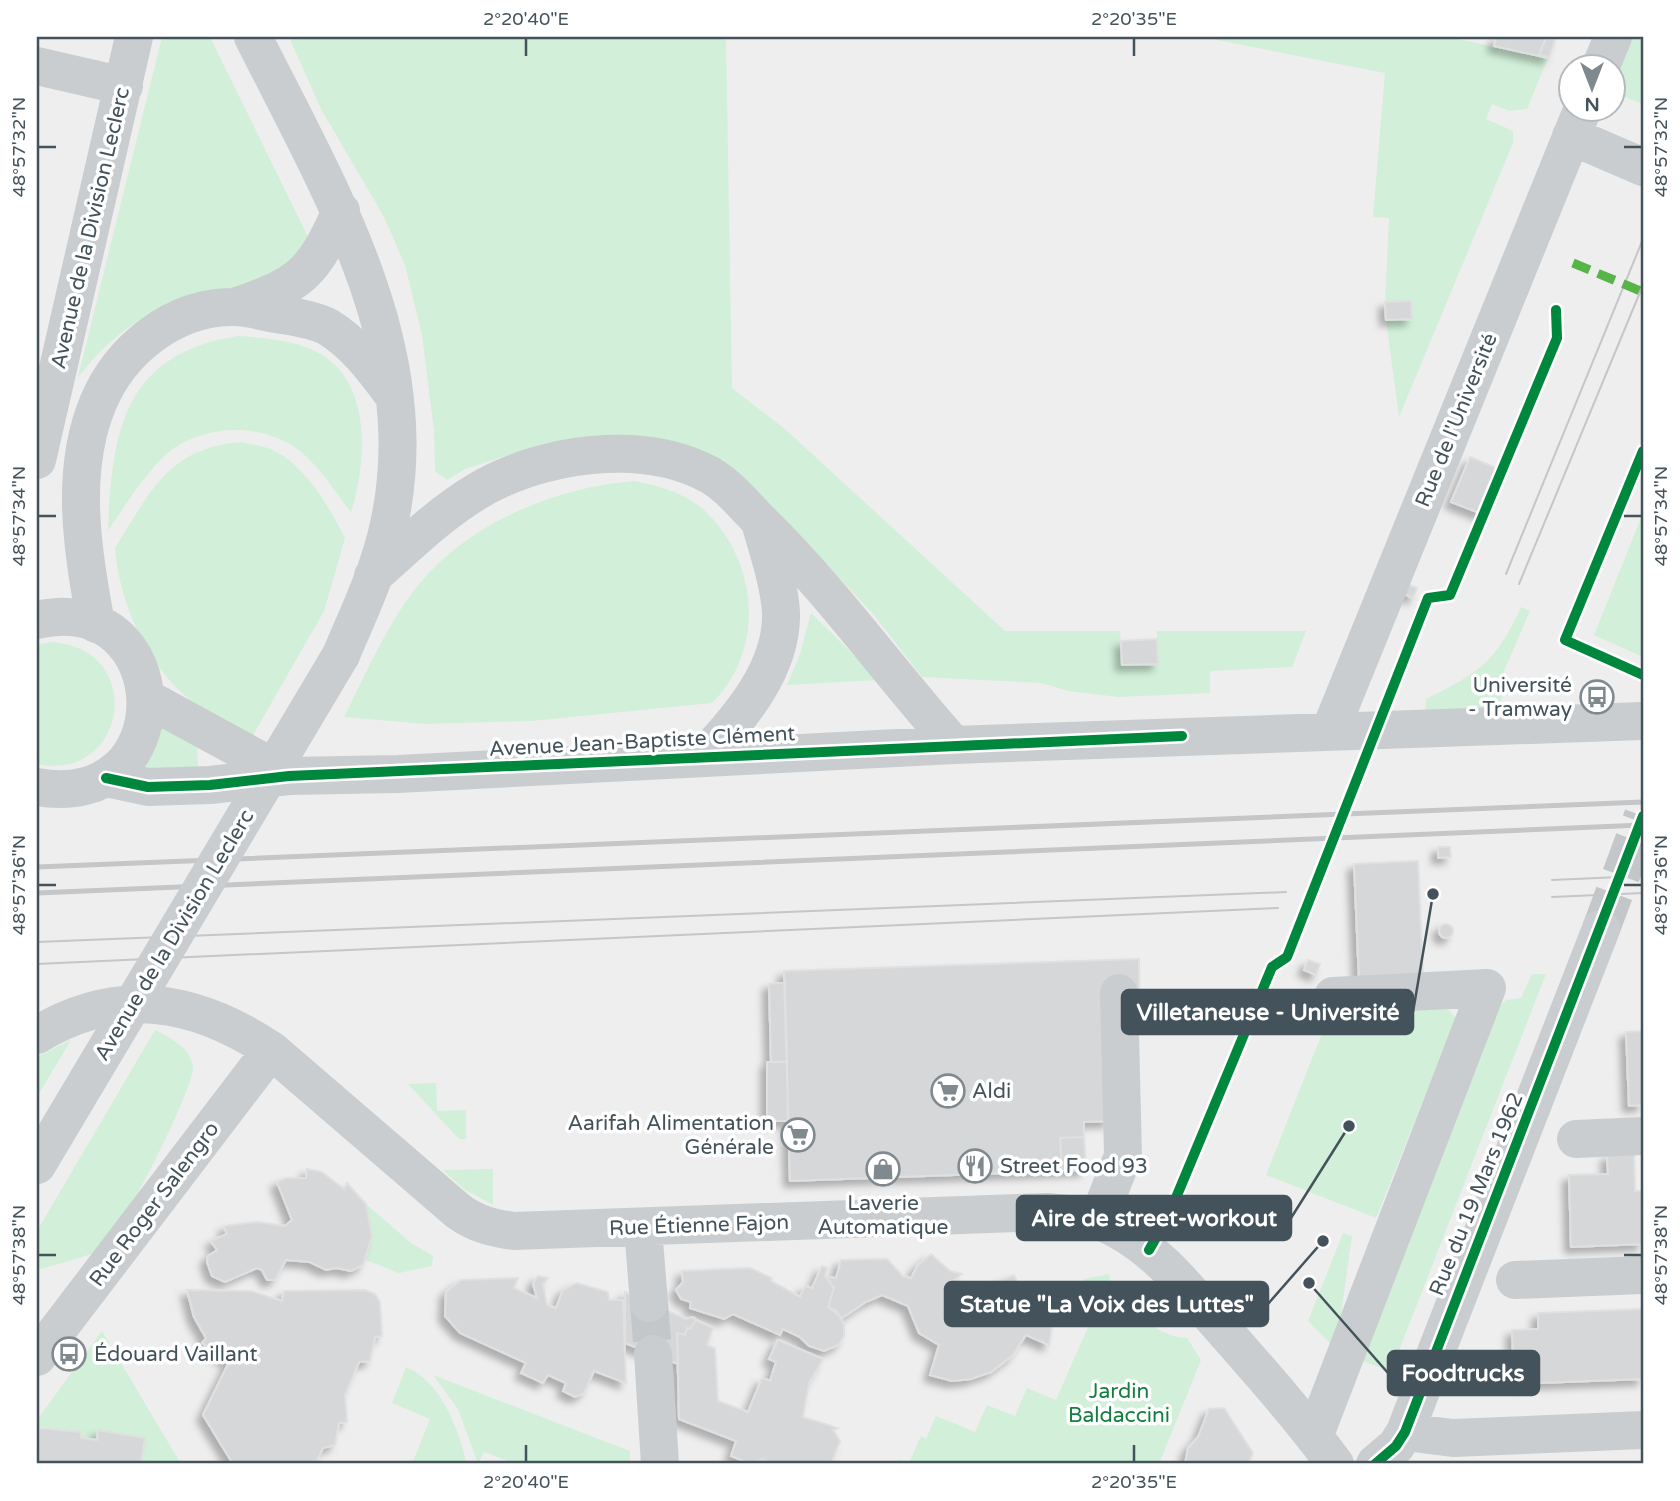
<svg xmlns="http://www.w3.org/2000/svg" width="1680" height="1501" font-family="'Varela Round',sans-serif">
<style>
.green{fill:#d1efd9}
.building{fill:#d6d7d8;stroke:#e0e0e1;stroke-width:2;filter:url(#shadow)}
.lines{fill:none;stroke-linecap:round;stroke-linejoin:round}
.minor-tunnel{stroke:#c4c7c9;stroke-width:38;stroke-dasharray:38 19;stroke-linecap:butt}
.minor{stroke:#cacdcf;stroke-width:38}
.tram{stroke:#c4c6c8;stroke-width:2}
.rail{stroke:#c4c6c8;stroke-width:5}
.minor-bridge{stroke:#cacdcf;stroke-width:38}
.quiet{stroke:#57b448;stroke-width:9;stroke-dasharray:18 9;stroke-linecap:butt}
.cycleway-casing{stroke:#fff;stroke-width:15}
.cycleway{stroke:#00873e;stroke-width:10}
.ticks{fill:none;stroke:#44535b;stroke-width:2.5}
.labels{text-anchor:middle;stroke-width:7;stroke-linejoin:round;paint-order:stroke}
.street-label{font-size:21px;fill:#44535b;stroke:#fff}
.poi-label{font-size:21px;fill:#44535b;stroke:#fff;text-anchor:start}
.park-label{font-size:21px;fill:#137e3d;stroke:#fff}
.leader{fill:none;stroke:#44535b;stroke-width:2.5}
.callout-dot{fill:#44535b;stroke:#fff;stroke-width:2.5}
.callout{fill:#44535b;stroke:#44535b;stroke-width:2.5}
.callout-label{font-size:23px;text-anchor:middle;font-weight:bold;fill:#fff}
.neatline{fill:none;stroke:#44535b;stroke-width:2.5}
.ticks-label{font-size:18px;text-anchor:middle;fill:#44535b}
</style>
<defs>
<filter id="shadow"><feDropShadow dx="-6" dy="6" stdDeviation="3.5" flood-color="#0004"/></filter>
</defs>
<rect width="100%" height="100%" fill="#efeeee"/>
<path class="green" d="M162,37H210L310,241L275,276L152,313C121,329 100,350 78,377Z
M289,37H726L732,388L786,430L1005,631H1120L1123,665L1158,664L1157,631H1306L1292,667L1210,671V693L1118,697L1068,691L1041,683L922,677L874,615L785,520L579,438L542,444L465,469L447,480L435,471L434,431L422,335L405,265L384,217L321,109Z
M1202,37H1448L1548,58L1527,109L1509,111L1492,104L1486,119L1513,131V143L1399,417L1386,320L1412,319L1411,301L1385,302L1389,218L1373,217L1385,73Z
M1632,37H1643V104L1614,93V81Z
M238,336C268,338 311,341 334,364C371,399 365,468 351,512C335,492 320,467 300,451C265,424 212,423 174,448C151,464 124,507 108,531C112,432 123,354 238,336Z
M242,442C253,445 265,446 275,451C307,468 329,507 345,538L324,611L252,737C234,726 214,717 197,705C149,672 119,603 115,548C150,492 169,447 242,442Z
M634,481C660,486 686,493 706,512C759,563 765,651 712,703L531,721L425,724L344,717C367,672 388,621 421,582C471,522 557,487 634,481Z
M1643,513V657L1594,635Z
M1521,607L1530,611L1504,671L1501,708L1425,710L1426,699C1479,673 1496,662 1521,607Z
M811,613L879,680L787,685L800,654Z
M51,642C148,648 127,783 37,764V645Z
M152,719L197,745L198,768L157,771L132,763Z
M1532,974H1546L1391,1371L1355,1359L1488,1016L1506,1000L1521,998Z
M1442,1002L1456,1018L1376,1218L1266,1175L1332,1008Z
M155,1030C171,1038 189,1047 193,1066C196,1085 121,1233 103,1248C95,1255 50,1266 37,1270V1231Z
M71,1040L37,1097V1057Z
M436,1083L437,1111L466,1110V1139H459L408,1084Z
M493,1169V1205L464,1189L443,1170Z
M366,1204L411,1243L433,1256L432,1266L399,1273L366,1260L372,1236Z
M1343,1233L1352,1236L1336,1349L1308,1321Z
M1109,1274L1113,1294C1134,1311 1159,1338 1187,1338L1201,1360L1159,1464H898L899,1460L909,1463L921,1436L926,1439L936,1416L975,1432L987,1405L1015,1416L1027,1388L1056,1400L1092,1318L1071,1308L1084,1279Z
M102,1331L181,1464H141L144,1439L98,1431L97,1440L81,1438V1432L37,1426V1420Z
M406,1367C442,1382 458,1429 467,1464H412L430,1419L392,1403Z
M433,1375L630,1451V1464H517L484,1452L478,1464L458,1409Z"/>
<path class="building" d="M1496,37H1557L1555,40L1546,38L1539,55L1548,58L1494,46Z
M1546,38L1555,40L1549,57L1539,55Z
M1411,301L1412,319L1386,320L1385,302Z
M1470,457L1501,470L1482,514L1451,502Z
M1405,583L1417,588L1413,598L1404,594Z
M1157,639L1158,664L1122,665L1121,641Z
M1438,847H1450L1451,857L1438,858Z
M1418,861L1423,978L1359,981L1354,864Z
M1439 931a7 7 0 1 1 14 0a7 7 0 1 1-14 0Z
M1139,959V988L1105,989L1110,1121L1084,1122V1137L1060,1138L1062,1171L790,1181L784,971Z
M1308,960L1320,964L1316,975L1304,970Z
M785,982L787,1062H771L769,984Z
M1643,1031V1105L1629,1106L1626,1032Z
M767,1062H787L788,1121H767Z
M1084,1137L1086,1170L1062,1171L1060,1138Z
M1634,1154L1635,1191H1643V1244L1571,1247L1569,1175L1608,1174L1607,1155Z
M307,1169L322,1172L344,1189L347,1183L366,1204L372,1236L363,1265L351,1271L336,1268L326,1270L310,1262L286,1260L275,1280H267L262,1270L257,1268L225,1282L212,1276L207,1262L208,1256L217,1250L211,1241L227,1234L224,1226L257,1222L285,1226L292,1220L277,1182L286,1178H306Z
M931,1254L950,1271L962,1274L954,1280L953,1287L959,1304L984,1294L982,1288L1014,1275L1017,1282L1008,1285L1017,1309L1057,1292L1049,1345L1026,1335L1012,1356L991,1372L971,1379L952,1381L930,1375L939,1345L919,1333L908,1306L882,1295L866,1302L842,1318L828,1307L834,1288L826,1277L836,1278L841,1260L887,1259L903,1276L911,1278L917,1266Z
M822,1266L827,1268L825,1276L834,1288L828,1307L837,1311L844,1325V1337L838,1345L824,1351L809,1346L800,1337L783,1329L780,1335L733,1314L724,1319L690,1308L691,1302L681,1299L676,1290L683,1282L682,1271L750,1268L772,1278L771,1281L800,1297L805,1286L812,1288Z
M538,1276L548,1278L543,1284L547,1305L556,1308L563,1290L577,1283L608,1292L609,1300H623L626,1383L594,1371L584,1393L575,1397L563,1391L566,1383L548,1375L543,1383L521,1373L526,1363L460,1333L445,1316L446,1292L461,1280L518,1278L514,1288L537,1298L533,1284Z
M187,1290L251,1291L282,1301L284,1291L365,1290L375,1294L380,1302L382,1336L375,1337L370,1361L359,1362L345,1395L347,1422L339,1423L335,1445L323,1448L315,1464H233L203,1415L229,1362L202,1343L206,1338L194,1317Z
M625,1292L686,1319L693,1317L696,1320L690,1329L687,1328L685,1335L677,1333L678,1364L625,1343Z
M1643,1309V1379L1514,1384L1512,1330L1538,1329V1313Z
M696,1320L713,1328L707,1345L715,1348L718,1401L748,1412L762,1378L770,1381L776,1362L769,1359L778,1340L823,1359L809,1383L803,1417L838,1428L833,1430L840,1441L831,1464H765L763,1459L750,1464L731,1456L736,1441L679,1419L677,1333L685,1335L687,1328L690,1329Z
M1224,1408L1253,1453L1248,1464H1185L1188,1448L1198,1437L1209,1409Z
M39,1428L81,1432V1438L97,1440L98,1430L145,1438L141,1464H38Z"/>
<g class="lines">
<path class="minor-tunnel" d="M1601,929L1643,816
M649,1303L653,1354"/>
<path class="minor" d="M253,37C336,202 443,376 377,567C367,597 353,626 341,655
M37,66L124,86
M1601,66L1613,37
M1571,136L1643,167
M237,306C302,284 313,273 341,211
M37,460L134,37
M373,576C406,547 438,515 476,492C540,453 642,438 710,475C732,488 746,508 764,525C833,593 889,672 954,745
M37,620C177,588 186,813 37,787
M96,624C83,552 69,473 98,403C120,350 174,306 234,307C248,307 263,312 276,314C293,317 313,319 328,327C356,344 375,371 394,396
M148,699L289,776
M1330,731L1583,108
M704,756C740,718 783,668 781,612C779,582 768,551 760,522
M106,778L148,787L210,785L289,776L398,774L954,745L1643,721
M37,1035C117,986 195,999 271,1050L458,1211C476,1224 492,1228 514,1231L1047,1212C1072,1214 1096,1217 1118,1230C1163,1255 1192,1295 1226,1333C1263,1375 1301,1418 1335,1464
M1576,1139L1643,1136
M1098,1220L1123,1156L1119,993
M643,1228L649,1303
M1515,1280L1643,1275
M653,1354L660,1464
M37,1357L271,1050
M1405,1432L1453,1438L1643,1430
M1314,1437L1487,988L1333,996
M1375,1464L1396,1446L1405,1432L1601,929"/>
<path class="tram" d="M1506,574L1643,239
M1519,584L1643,285
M1552,880L1643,876
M1552,897L1643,893
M37,942L1286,892
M37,964L1278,908"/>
<path class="rail" d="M37,867L1643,802
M37,893L1643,825"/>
<path class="minor-bridge" d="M37,1165L341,655"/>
<path class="quiet" d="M1573,263L1643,292"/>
<defs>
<path id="cycleway" d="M1643,451L1565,640L1643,675
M106,778L148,787L210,785L289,776L1182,736
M1149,1250L1168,1217L1272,967L1287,957L1428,598L1450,595L1557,338L1556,310
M1375,1464L1396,1446L1405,1432L1643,816"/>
</defs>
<use href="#cycleway" class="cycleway-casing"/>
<use href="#cycleway" class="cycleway"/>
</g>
<path class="ticks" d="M526,38V56M1134,38V56M38,147H56M1624,147H1642M38,516H56M1624,516H1642M38,885H56M1624,885H1642M38,1255H56M1624,1255H1642M526,1445V1462M1134,1445V1462"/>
<defs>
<symbol id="bus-ring" viewBox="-11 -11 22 22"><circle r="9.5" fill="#fff" stroke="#80898e" stroke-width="1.5"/><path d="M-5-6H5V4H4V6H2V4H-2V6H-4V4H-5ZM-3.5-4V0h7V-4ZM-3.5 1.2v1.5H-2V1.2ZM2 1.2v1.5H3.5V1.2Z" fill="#80898e"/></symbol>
<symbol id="supermarket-ring" viewBox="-11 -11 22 22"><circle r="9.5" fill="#fff" stroke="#80898e" stroke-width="1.5"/><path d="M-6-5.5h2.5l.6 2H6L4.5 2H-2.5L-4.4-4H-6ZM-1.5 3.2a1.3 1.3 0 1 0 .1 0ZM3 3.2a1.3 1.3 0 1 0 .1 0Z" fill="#80898e"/></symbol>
<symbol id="restaurant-ring" viewBox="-11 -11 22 22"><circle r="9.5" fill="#fff" stroke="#80898e" stroke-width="1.5"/><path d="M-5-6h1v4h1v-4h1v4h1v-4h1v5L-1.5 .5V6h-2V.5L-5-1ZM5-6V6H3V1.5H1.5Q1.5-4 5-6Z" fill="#80898e"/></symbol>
<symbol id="shop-ring" viewBox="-11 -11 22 22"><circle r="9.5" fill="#fff" stroke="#80898e" stroke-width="1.5"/><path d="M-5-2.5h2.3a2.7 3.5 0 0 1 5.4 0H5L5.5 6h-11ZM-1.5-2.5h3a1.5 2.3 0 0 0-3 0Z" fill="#80898e"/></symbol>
</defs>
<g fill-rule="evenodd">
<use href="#bus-ring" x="1578" y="678" width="38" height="38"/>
<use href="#supermarket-ring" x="929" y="1072" width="38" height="38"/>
<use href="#supermarket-ring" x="779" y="1116" width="38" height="38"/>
<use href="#restaurant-ring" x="956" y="1147" width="38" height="38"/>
<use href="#shop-ring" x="864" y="1150" width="38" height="38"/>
<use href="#bus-ring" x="50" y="1335" width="38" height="38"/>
</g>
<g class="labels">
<g class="street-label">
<text transform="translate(90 228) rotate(-77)" y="7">Avenue de la Division Leclerc</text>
<text transform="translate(1456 420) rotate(-68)" y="7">Rue de l'Université</text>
<text transform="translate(642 741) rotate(-3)" y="7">Avenue Jean-Baptiste Clément</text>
<text transform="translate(174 935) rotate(-59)" y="7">Avenue de la Division Leclerc</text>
<text transform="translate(1476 1194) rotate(-68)" y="7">Rue du 19 Mars 1962</text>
<text transform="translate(154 1204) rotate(-53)" y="7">Rue Roger Salengro</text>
<text transform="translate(699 1225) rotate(-2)" y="7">Rue Étienne Fajon</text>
</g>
<g class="poi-label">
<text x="1572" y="692" text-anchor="end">Université<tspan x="1572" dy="24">- Tramway</tspan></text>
<text x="972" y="1098">Aldi</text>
<text x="774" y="1130" text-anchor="end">Aarifah Alimentation<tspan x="774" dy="24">Générale</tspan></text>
<text x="1000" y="1173">Street Food 93</text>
<text x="883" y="1210" text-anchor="middle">Laverie<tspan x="883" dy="24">Automatique</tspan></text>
<text x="94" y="1361">Édouard Vaillant</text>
</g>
<g class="park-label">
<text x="1119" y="1398">Jardin<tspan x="1119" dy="24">Baldaccini</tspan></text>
</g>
</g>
<path class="leader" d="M1433 894L1413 1012M1349 1126L1291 1218M1323 1241L1268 1304M1309 1283L1388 1373"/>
<g class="callout-dot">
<circle cx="1433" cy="894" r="7"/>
<circle cx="1349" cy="1126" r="7"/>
<circle cx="1323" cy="1241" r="7"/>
<circle cx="1309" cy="1283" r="7"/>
</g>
<g class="callout">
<rect x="1122" y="990" width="291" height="44" rx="7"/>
<rect x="1017" y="1196" width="274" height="44" rx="7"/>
<rect x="945" y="1282" width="323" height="44" rx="7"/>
<rect x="1388" y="1351" width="151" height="44" rx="7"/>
</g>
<g class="callout-label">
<text x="1268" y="1020">Villetaneuse - Université</text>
<text x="1154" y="1226">Aire de street-workout</text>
<text x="1107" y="1312">Statue "La Voix des Luttes"</text>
<text x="1463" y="1381">Foodtrucks</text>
</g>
<rect width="1680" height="1501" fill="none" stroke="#ffffff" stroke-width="77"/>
<g transform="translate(1592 88) rotate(180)"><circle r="33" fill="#ffffff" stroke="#b4babd" stroke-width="2"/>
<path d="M0-5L12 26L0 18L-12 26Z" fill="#80898e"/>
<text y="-10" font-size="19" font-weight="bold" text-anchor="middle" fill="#44535b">N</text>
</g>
<rect x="38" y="38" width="1604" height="1424" class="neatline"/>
<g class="ticks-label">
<text x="526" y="25">2°20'40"E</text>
<text x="1134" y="25">2°20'35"E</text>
<text transform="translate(1661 147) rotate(-90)" y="6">48°57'32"N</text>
<text transform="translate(19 147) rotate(-90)" y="6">48°57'32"N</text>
<text transform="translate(1661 516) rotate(-90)" y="6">48°57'34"N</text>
<text transform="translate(19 516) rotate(-90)" y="6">48°57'34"N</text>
<text transform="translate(1661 885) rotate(-90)" y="6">48°57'36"N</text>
<text transform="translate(19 885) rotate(-90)" y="6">48°57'36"N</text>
<text transform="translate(1661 1255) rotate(-90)" y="6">48°57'38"N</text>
<text transform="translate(19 1255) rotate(-90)" y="6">48°57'38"N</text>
<text x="526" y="1488">2°20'40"E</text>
<text x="1134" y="1488">2°20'35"E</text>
</g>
</svg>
